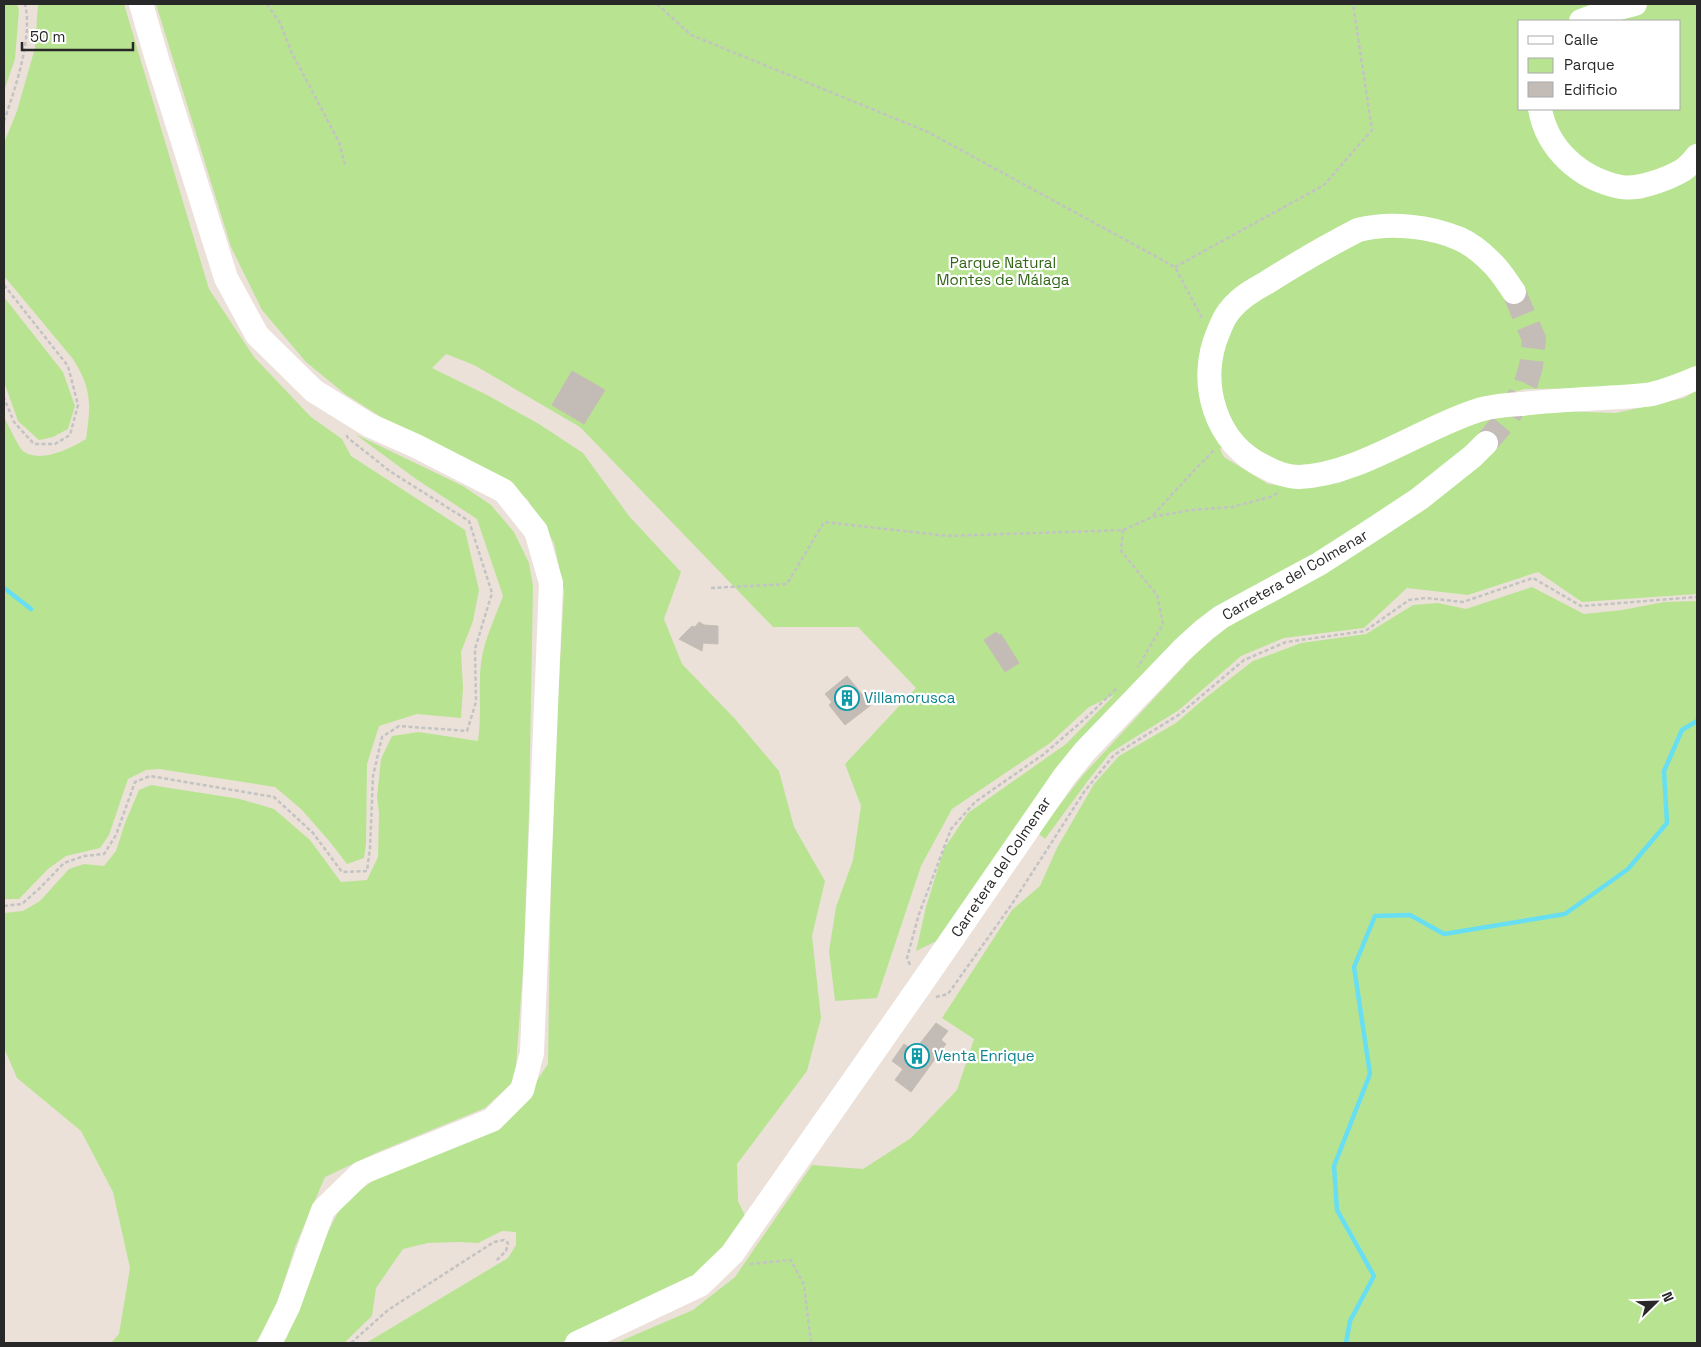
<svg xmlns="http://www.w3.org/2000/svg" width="1701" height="1347" font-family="'Space Grotesk',sans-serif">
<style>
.green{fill:#b8e492;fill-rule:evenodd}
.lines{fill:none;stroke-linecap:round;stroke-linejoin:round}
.stream{stroke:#67def2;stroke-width:4.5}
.building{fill:#c3bbb6;stroke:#c6bdb3}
.secondary-tunnel{stroke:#c4bcb6;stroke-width:24;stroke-dasharray:24 12;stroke-linecap:butt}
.path{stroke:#c3c3c3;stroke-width:2.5;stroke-dasharray:4 2.5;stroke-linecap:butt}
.secondary{stroke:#fff;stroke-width:24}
.labels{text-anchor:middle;stroke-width:4.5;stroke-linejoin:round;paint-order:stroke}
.park-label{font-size:15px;fill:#316617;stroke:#fff}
.street-label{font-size:15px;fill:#282828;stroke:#fff}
.culture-label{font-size:15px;fill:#0d838f;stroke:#fff;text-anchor:start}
</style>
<rect width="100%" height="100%" fill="#ebe1d9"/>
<path class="green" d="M4,4H17L19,10L15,59L4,91Z
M38,4H124L209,289L254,357L311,417L342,439L351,456L465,530L479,590L473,621L461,652L463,688L461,718L417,714L379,726L367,764L366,844L364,858L347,864L330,842L301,809L275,787L159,769L146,770L128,779L109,835L100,848L66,856L48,869L19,899H4V416C7,423 18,446 23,451C39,464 72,448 86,439C91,405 92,389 73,359L4,276V143L17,111L35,48Z
M156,4H1697V142L1689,154L1627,198L1641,199L1682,183L1697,168V368L1685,377L1631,388L1525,389L1484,400L1337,463L1297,467L1269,459L1240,435L1220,449L1224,457L1268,484L1303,488L1339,483L1470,425L1494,418L1556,411L1616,413L1684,398L1697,390V594L1582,602L1538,572L1468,595L1407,588L1364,628L1284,638L1241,656L1179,710L1110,753L1087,782L1045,839L1038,833L1083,775L1199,650L1240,617L1460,481L1496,450L1486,438L1473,456L1268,582L1201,621L943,938L916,951L926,907L944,849L968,813L1066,744L1114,695L1089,707L1050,743L952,809L921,866L877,998L835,1001L829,951L836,907L853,860L861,806L845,764L916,688L858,627H773L580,427L474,365L446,354L432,368L487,395L539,424L583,453L629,516L681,572L664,619L682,664L736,720L779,771L794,827L825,881L812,936L821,1018L807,1071L737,1164L738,1201L748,1222L727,1250L685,1282L560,1343H366L508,1258L516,1245V1232L502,1231L478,1243L458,1242L428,1243L403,1249L376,1288L372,1316L344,1343H282L287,1337L315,1258L343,1202L387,1171L520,1106L548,1064L552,805L564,591L554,543L527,499L494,474L381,417L345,394L306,362L262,310L231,247ZM1520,21H1680V109H1520Z
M4,297L63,372L75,406L68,429L53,437L39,440L18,421L4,382Z
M355,434L463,486L491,505L514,532L529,563L533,586L529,812L524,956L515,1080L485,1108L378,1152L325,1177L295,1247L272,1320L255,1343H111L119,1334L130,1268L113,1192L81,1131L17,1078L4,1048V913L23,911L40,901L69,869L84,864L104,866L116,851L125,823L139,790L151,785L240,799L274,809L310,840L341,882L367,880L378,857L379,813L377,797L381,759L392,736L419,732L478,741C482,715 478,689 481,663C484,640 495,618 503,596L477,519L416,479Z
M1532,587L1584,614L1622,610L1664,602L1697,601V1343H616L693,1310L735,1277L812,1165L863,1169L911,1138L957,1090L974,1039L942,1018L1012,910L1040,886L1057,848L1094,784L1119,756L1176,723L1204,699L1253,661L1301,643L1366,634L1413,605L1438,603L1466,609Z"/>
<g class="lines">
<path class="stream" d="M4,588L31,609
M1346,1343L1350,1321L1374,1276L1337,1210L1334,1166L1370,1074L1354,967L1375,916L1410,915L1444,934L1565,914L1628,869L1667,823L1664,771L1682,730L1697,721"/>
</g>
<path class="building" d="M572,371L605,390L584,424L552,405Z
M699,622L704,625L718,626V644L703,643L702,651L679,639L692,626L695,627Z
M996,632L999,635L1001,634L1019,663L1005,672L984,640Z
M847,676L871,705L845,725L829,705L832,702L825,694Z
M936,1023L948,1031L941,1040L946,1044L911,1092L895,1080L903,1069L892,1061L904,1044L914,1051Z"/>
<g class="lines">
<path class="secondary-tunnel" d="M1486,443L1509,416L1526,383L1531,366L1534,339L1514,292"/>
<path class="path" d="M267,4L280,23L291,51L339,142L345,165
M657,4L691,35L928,132L1175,267L1203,320
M4,121C15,89 33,37 25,4
M1175,267L1324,185L1372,130L1353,4
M4,285L68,366L78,405L70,435L55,444H34L14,422L4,398
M1153,515L1187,478L1214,450
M1123,530L1121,551L1157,595L1163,624L1138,667
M711,588L787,584L824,522L948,536L1123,530L1152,517L1191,510L1232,507L1274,496L1278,492
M4,906L22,904L40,888L64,863L84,856L104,854L116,835L135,782L150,776L274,797L313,833L342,872L367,871L370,848L373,776L382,737L399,726L467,731L476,702L475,649L492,593L469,521L391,472L348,438L346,434
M910,965L907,958L919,914L951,829L975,802L1044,754L1087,717L1118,687
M936,997L948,994L1012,904L1084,792L1114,755L1180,714L1244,660L1286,642L1365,631L1409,600L1426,598L1463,602L1533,578L1581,606L1697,597
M750,1264L791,1260L804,1285L811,1343
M351,1343L388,1310L494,1242L504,1240L508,1243L506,1251L495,1262"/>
<path class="secondary" d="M141,4L157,59L226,278L257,335L314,391L369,425L416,446L504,491L536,531L551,583L532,1053L522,1090L492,1120L361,1173L323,1210L288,1307L270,1343
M1581,21L1608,11L1635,4
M1540,109C1547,149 1580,179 1621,187C1638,190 1668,179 1683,170C1689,166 1693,161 1697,156
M1514,292C1507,282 1500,270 1491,262C1482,253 1471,244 1460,239C1430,226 1390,222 1358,230C1327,246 1296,264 1266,283C1253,290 1241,297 1231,309C1225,315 1221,325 1218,333C1197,382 1215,444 1265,467C1274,472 1288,477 1299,477C1358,475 1420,429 1476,411C1490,406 1507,405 1522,404C1555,400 1588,399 1621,397C1631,396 1642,396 1652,394C1668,390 1683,384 1697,378
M577,1343L700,1285L732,1254L919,987L1064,777L1085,751L1182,650L1204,630L1221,617L1319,564L1375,528L1419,499L1473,456L1486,443"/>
</g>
<defs>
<symbol id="building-ring" viewBox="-11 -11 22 22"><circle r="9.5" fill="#fff" stroke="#0f9aa8" stroke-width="1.5"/><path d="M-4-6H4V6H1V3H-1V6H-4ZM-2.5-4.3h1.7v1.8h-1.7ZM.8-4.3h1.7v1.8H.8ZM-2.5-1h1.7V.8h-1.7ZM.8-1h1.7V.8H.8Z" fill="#0f9aa8"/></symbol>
</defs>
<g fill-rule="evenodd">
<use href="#building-ring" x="833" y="684" width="28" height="28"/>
<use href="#building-ring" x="903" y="1042" width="28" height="28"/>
</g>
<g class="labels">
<g class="park-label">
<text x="1003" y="268">Parque Natural<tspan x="1003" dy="17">Montes de Málaga</tspan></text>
</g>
<g class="street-label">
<text transform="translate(1295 575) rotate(-30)" y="5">Carretera del Colmenar</text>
<text transform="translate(1001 867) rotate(-56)" y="5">Carretera del Colmenar</text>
</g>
<g class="culture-label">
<text x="864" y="703">Villamorusca</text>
<text x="934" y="1061">Venta Enrique</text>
</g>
</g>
<rect width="1701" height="1347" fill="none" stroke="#282828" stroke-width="10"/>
<rect x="1518" y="20" width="162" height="90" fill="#ffffff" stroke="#a9a9a9"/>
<rect x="1528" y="36" width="25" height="8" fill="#ffffff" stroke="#a9a9a9"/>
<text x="1564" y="45" font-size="15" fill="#282828">Calle</text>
<rect x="1528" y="58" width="25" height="15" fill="#b8e492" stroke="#a9a9a9"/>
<text x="1564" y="70" font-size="15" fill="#282828">Parque</text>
<rect x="1528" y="82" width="25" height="15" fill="#c3bbb6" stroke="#a9a9a9"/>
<text x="1564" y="95" font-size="15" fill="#282828">Edificio</text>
<g transform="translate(1656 1302) rotate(67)" stroke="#ffffff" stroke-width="4" paint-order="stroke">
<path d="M0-4L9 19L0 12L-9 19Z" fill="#282828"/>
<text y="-8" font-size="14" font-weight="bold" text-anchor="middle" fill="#282828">N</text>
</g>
<path d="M22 42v8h111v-8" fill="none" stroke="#282828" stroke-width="2.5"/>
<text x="30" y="42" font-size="15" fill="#282828" stroke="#ffffff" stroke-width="4" paint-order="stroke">50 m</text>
</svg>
